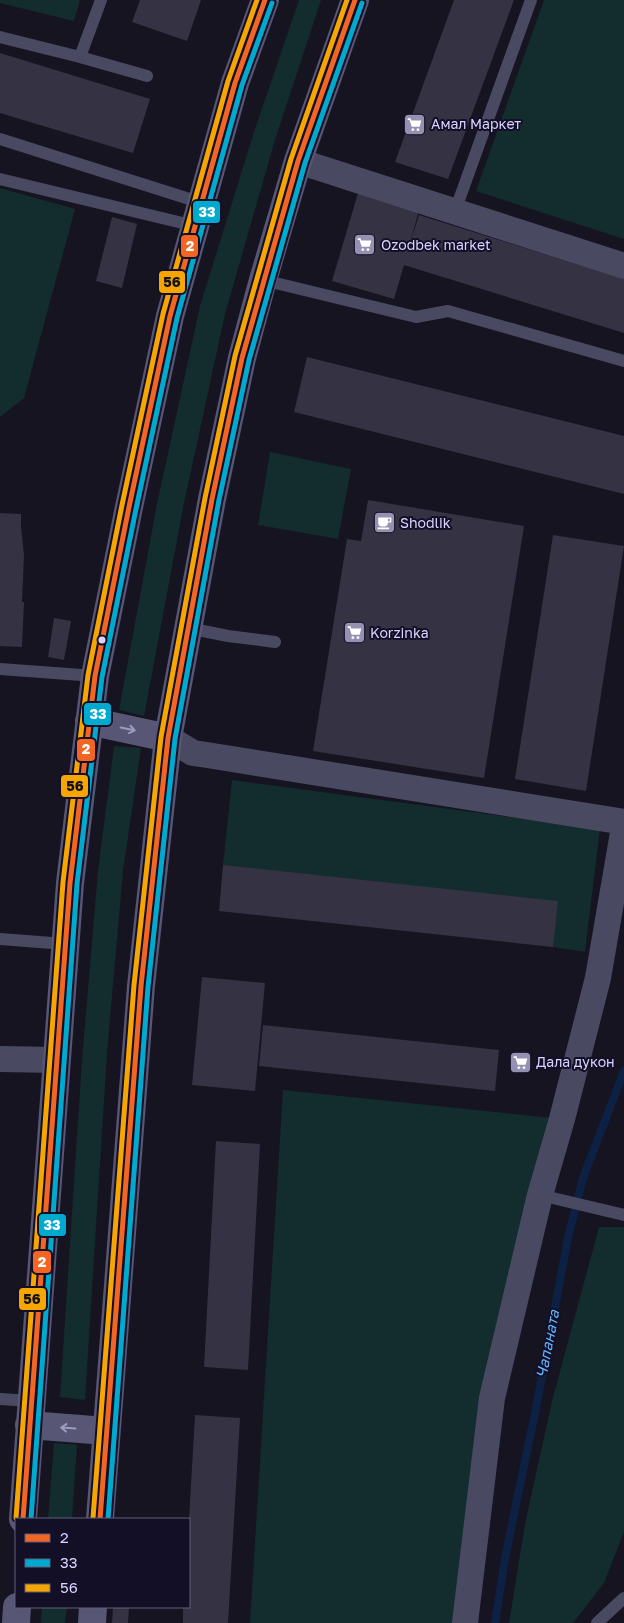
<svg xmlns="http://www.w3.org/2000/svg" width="624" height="1623" font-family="'Golos Text',sans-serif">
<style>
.green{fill:#132c2d}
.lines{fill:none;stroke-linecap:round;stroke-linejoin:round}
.stream{stroke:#0d2144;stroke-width:8}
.building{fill:#343243}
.service{stroke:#4a4962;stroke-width:12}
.minor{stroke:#4a4962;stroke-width:26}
.secondary{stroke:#575674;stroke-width:28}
.bus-1-casing{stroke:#130f26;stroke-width:9}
.bus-2-casing{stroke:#130f26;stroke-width:9}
.bus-3-casing{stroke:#130f26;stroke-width:9}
.bus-1{stroke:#f26522;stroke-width:5}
.bus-2{stroke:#00a9ce;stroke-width:5}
.bus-3{stroke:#f7a600;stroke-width:5}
.oneway{stroke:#9e9bc0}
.bus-dot{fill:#d9d4ff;stroke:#130f26;stroke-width:2}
.labels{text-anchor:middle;stroke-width:4;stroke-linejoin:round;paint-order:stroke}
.poi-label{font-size:14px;fill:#d9d4ff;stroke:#130f26;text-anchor:start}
.water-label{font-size:15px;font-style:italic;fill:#62b6ff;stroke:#130f26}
.line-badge{stroke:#130f26;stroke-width:2}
.badge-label{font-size:14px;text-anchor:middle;font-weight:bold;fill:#fff}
.pale-badge-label{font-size:14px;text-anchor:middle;font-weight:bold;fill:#111}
</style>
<rect width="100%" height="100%" fill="#161421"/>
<path class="green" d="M0,0H80L74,21L0,3Z
M299,0H321L275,140L225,314L183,508L144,716L119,710L157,504L200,306L254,132Z
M544,0H624V239L476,191Z
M0,188L75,209L24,398L0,417Z
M270,452L351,469L338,539L258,525Z
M114,746L141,748L123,871L107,1053L85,1400L60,1397L82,1060L98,871Z
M232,780L600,829L585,952L553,947L223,865Z
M283,1090L562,1119L540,1195L465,1623H250Z
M599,1227H624V1532L604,1583L573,1623H509L525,1524L552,1401Z
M54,1443L77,1445L72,1519H48Z
M42,1607H67L65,1623H41Z"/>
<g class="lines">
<path class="stream" d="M495,1623L506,1553L536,1408L568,1238L583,1178L624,1071"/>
</g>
<path class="building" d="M140,0H201L187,41L132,22Z
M454,0H514L448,179L395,162Z
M0,53L150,99L133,153L0,113Z
M358,193L419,210L410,243L419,215L624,279V333L404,265L394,299L332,281Z
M112,217L137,224L122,288L96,281Z
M307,357L624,436V494L294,412Z
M368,500L524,526L484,778L313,751L347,539L361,541Z
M0,513L21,514V526L24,555L22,602H24L22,647L0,646Z
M553,535L624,546L586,791L515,779Z
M54,618L71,621L64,660L48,657Z
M223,865L558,901L553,947L219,911Z
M202,977L265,983L255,1091L192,1085Z
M263,1025L499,1050L495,1091L259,1066Z
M216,1141L260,1144L248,1370L204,1367Z
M195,1415L240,1418L228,1623H183V1607H189V1519Z
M113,1607H129L128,1623H112Z"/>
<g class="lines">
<path class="service" d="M101,0L80,57L147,76
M0,37L80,57
M0,139L202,203
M0,179L195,226
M455,211L531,0
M263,280L416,317L448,311L624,361
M188,628L228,636L275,642
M0,669L95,676
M0,939L65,944
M540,1195L624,1215
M0,1399L31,1401
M597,1623L624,1598"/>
<path class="minor" d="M298,161L624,266
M168,738L193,753L207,755L624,822
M0,1059L56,1060
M465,1623L492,1398L540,1195L562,1119L598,978L624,827"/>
<path class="secondary" d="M89,721L168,738
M29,1425L106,1431
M23,1519L70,883L95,676L129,507L170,316L235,83L265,0
M100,1519L141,986L168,738L212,499L242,358L263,280L298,161L355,0
M16,1623L17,1607
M92,1623L93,1607"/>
<defs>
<path id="bus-1" d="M23,1519L70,883L95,676L129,507L170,316L235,83L265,0
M100,1519L141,986L168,738L212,499L242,358L298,161L355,0"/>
<path id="bus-2" d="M31,1519L77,884L102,677L136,509L177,318L242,85L272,3
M108,1519L148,987L175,739L219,500L249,360L305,163L362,3"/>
<path id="bus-3" d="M16,1518L63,882L88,675L122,505L163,314L228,81L257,0
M93,1518L134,985L161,737L205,498L235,356L291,159L347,0"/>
</defs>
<use href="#bus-1" class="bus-1-casing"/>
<use href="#bus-2" class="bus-2-casing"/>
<use href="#bus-3" class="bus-3-casing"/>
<use href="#bus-1" class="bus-1"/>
<use href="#bus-2" class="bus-2"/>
<use href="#bus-3" class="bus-3"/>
</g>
<defs><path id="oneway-shaft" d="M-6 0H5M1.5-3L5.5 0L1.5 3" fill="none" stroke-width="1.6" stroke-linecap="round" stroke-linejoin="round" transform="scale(1.25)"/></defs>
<g class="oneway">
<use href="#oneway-shaft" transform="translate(128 729) rotate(12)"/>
<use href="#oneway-shaft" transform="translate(68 1428) rotate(-176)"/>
</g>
<defs>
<symbol id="supermarket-square" viewBox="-11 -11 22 22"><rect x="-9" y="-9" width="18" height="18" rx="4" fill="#9591b1" stroke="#130f26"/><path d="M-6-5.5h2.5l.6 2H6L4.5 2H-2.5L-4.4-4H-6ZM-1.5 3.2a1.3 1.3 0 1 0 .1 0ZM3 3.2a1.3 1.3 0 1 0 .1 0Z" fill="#fff"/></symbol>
<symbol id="cafe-square" viewBox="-11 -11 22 22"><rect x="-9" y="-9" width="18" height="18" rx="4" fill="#9591b1" stroke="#130f26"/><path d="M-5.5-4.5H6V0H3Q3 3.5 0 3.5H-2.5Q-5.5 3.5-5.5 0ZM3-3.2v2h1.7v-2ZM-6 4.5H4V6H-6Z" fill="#fff"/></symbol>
</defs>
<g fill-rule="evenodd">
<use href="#supermarket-square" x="402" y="112" width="25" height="25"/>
<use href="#supermarket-square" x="352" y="232" width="25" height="25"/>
<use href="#cafe-square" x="372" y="510" width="25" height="25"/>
<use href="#supermarket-square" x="342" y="620" width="25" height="25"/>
<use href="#supermarket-square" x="508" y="1050" width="25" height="25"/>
</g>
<circle class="bus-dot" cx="102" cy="640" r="4.5"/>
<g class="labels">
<g class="poi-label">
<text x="431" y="129">Амал Маркет</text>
<text x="381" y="250">Ozodbek market</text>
<text x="400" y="528">Shodlik</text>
<text x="370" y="638">Korzinka</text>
<text x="536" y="1067">Дала дукон</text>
</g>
<g class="water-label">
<text transform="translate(548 1344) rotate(-79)" y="5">Чапаната</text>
</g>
</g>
<g class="line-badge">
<rect x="192" y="200" width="29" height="24" rx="5" fill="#00a9ce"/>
<rect x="180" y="234" width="19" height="24" rx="5" fill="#f26522"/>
<rect x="158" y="270" width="28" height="24" rx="5" fill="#f7a600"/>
<rect x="83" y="702" width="29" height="24" rx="5" fill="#00a9ce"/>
<rect x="76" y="738" width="20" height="24" rx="5" fill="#f26522"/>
<rect x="60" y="774" width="29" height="24" rx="5" fill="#f7a600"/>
<rect x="38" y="1213" width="29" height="24" rx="5" fill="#00a9ce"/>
<rect x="32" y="1250" width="20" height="24" rx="5" fill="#f26522"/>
<rect x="18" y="1287" width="29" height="24" rx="5" fill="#f7a600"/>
</g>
<g class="badge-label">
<text x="207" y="217">33</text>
<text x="190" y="251">2</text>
<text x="98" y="719">33</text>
<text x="86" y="754">2</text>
<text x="52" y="1230">33</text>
<text x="42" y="1267">2</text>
</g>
<g class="pale-badge-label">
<text x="172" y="287">56</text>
<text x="75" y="791">56</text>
<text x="32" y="1304">56</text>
</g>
<rect x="15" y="1518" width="175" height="90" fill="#130f26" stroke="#625e7d"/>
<rect x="25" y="1534" width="25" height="8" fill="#f26522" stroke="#625e7d"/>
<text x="60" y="1543" font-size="15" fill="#d9d4ff">2</text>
<rect x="25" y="1559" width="25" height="8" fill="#00a9ce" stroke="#625e7d"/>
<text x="60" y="1568" font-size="15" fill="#d9d4ff">33</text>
<rect x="25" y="1584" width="25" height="8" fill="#f7a600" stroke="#625e7d"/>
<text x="60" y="1593" font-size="15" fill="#d9d4ff">56</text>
</svg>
